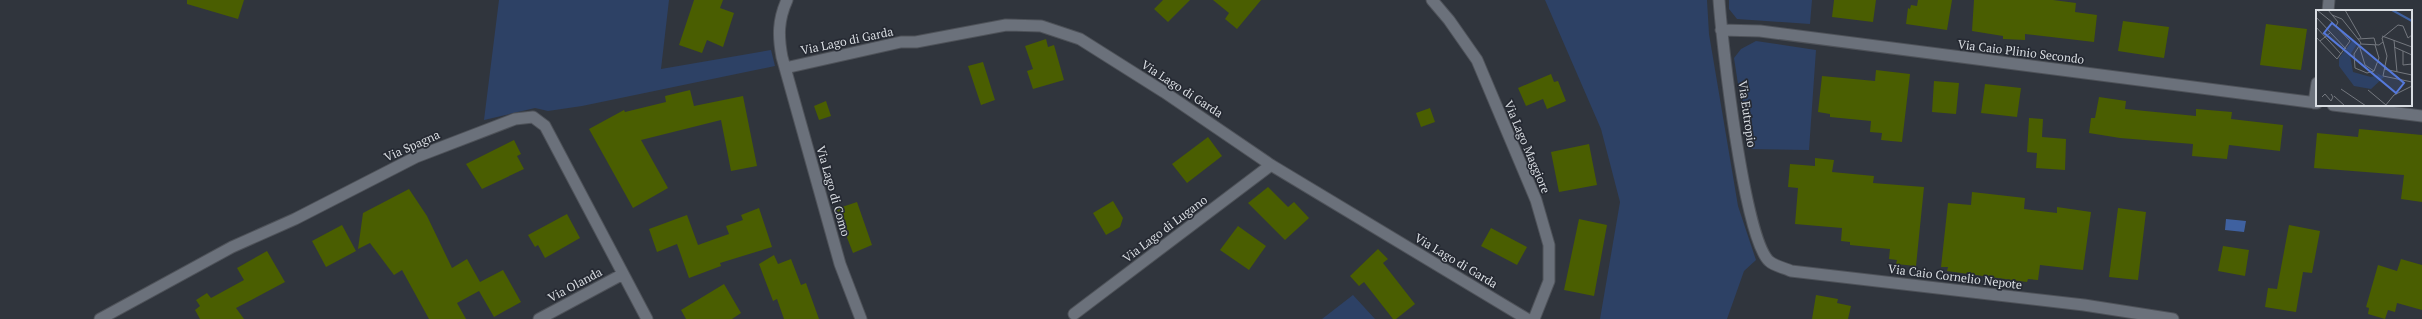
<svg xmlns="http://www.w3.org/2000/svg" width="2422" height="319" font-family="'PT Serif',serif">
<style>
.green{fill:#2d4165}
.water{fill:#3f61a0}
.building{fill:#4a5e01}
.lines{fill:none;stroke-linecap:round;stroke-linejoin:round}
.minor-casing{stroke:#4e5259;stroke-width:13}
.minor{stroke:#6b717b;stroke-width:11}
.labels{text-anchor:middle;stroke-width:3.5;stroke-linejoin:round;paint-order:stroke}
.street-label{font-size:12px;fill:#d9dde2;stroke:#262a33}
.inset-river{fill:none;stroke:#3f61a0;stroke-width:2}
.inset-road{fill:none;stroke:#74787f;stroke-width:1}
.view{fill:#5579db;fill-opacity:0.15;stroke:#5579db;stroke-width:2}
.inset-edge{fill:none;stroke:#d9dde2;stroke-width:2}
</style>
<rect width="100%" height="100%" fill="#30353d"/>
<path class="green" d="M499,0H669L661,69L771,50L775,66L582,106L548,111L535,108L484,120Z
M1545,0H1707L1709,34L1738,206L1756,260L1744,271L1727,319H1600L1620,202L1601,129Z
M1729,0H1812L1810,24L1737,19L1729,9Z
M1756,41L1816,50L1809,150L1748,149L1734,58L1741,49Z
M1353,295L1375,319H1322Z"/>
<path class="water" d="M2226,219L2246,221L2244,232L2225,230Z"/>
<path class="building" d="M187,0H244L238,19L187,4Z
M694,0H723L720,8L734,13L723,47L707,40L702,53L679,45Z
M1163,0H1190L1168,22L1154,9Z
M1213,0H1261L1237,29L1225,19L1229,13Z
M1834,0H1876L1873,22L1832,17Z
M1918,0H1952L1947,30L1906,24L1908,8L1910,9L1911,5L1917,6Z
M1974,0H2053L2076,3L2075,12L2097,15L2094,42L2025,34V40L2003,39V36L1972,31Z
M2123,21L2169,27L2164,58L2118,51Z
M2266,24L2307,29L2301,70L2260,65Z
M1046,39L1048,47L1054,45L1064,80L1033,89L1027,71L1033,69L1025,46Z
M983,62L995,100L981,105L968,66Z
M1876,70L1910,74L1902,142L1881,140L1882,133L1870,132L1871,121L1830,117V114L1818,112L1822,76L1875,81Z
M1551,74L1554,82L1558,81L1566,101L1547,109L1543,99L1526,106L1518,88Z
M1934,81L1959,83L1956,114L1932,112Z
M1985,84L2021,88L2017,117L1981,113Z
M690,90L694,106L743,96L757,166L731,171L721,120L641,140L668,188L633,208L589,129L624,110L625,112L666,102L665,96Z
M2099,97L2126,101L2125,109L2196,116V109L2232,112L2231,119L2283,125L2280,151L2229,145L2227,159L2192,156L2193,144L2120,138L2089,133L2091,118H2095Z
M826,101L831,116L819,120L814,106Z
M1430,108L1435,122L1421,127L1416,113Z
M2029,118L2043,119L2042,137L2066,139L2065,170L2036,168L2037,153L2027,152Z
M2359,129L2422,135V202L2401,199L2404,175L2314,168L2317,133L2358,137Z
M1208,137L1222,156L1187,183L1172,164Z
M514,140L521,154L517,156L524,169L482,189L466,164Z
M1589,144L1597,185L1559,192L1551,152Z
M1815,158L1834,160L1832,172L1874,176L1873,183L1924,187L1916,266L1896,264L1897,260L1889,259L1890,249L1850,245V242L1841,241L1842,228L1795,224L1798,188L1788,187L1790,164L1815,166Z
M1268,187L1288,207L1294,202L1309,218L1285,240L1248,203Z
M409,189L427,216L452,268L467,259L480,282L503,270L521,302L494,317L479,291L457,303L466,319H429L402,270L394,275L370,243L358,249L363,213Z
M1972,192L2025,198L2024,209L2057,213V207L2091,212L2083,270L2040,265L2038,280L2028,279L2027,282L1947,271L1948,267H1941L1948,203L1971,205Z
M1113,201L1123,218L1120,227L1106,235L1093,213Z
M857,202L872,245L853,253L836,209Z
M759,208L772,247L720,263L721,266L689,278L677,244L657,252L649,229L687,215L698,245L729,234L726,226L743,220L741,215Z
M2118,208L2146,212L2138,280L2109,277Z
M567,214L580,238L545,258L538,245L535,247L528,235Z
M1579,219L1607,225L1594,296L1564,290Z
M342,225L356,251L326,267L312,241Z
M2289,225L2320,231L2312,273L2303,272L2296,312L2265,307L2268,288L2277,289Z
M1238,226L1266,246L1249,270L1220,250Z
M1491,228L1527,247L1517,265L1481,246Z
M2223,246L2249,250L2245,276L2218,271Z
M1378,249L1388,259L1383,263L1415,304L1396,319H1393L1364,282L1359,286L1350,276Z
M267,251L285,282L236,308L244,319H200L195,310L200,306L196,300L207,293L211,298L244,280L237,268Z
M774,255L778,264L791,259L801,285L806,283L819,319H784L777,299L773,301L759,264Z
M2401,259L2422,265V310L2397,303L2395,312L2388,310L2385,319L2368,314L2369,308L2366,307L2378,265L2397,271Z
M724,284L741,313L732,319H686L681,310Z
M1816,295L1838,299L1837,303L1851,306L1848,319H1812Z"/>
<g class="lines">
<defs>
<path id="minor" d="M787,0C778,20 778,36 782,57L840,264L861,319
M1432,0L1449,20L1477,60L1536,200L1549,245V281L1534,319
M1719,0C1722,42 1744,238 1769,261C1774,266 1785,268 1791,271L2084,305L2173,319
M2328,11L2329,0
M1721,30L1760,31L2317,103
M785,68L901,42H916L1006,25L1041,26L1080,39L1164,92L1271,165L1527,319
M2314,103L2317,83
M2333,105L2422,116
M1074,314L1271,165
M100,319L232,247L295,219L416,157L515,119L533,117L545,126L647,319
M539,319L623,274"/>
</defs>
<use href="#minor" class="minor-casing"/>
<use href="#minor" class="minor"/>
</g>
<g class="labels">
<g class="street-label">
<text transform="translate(847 41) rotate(-12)" y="4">Via Lago di Garda</text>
<text transform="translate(2021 52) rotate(7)" y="4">Via Caio Plinio Secondo</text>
<text transform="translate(1182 89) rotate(33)" y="4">Via Lago di Garda</text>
<text transform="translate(1747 114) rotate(82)" y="4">Via Eutropio</text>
<text transform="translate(412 146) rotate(-24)" y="4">Via Spagna</text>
<text transform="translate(1527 147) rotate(67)" y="4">Via Lago Maggiore</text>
<text transform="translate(833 191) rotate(74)" y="4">Via Lago di Como</text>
<text transform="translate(1165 229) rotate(-37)" y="4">Via Lago di Lugano</text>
<text transform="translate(1456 261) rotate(31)" y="4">Via Lago di Garda</text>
<text transform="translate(1955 277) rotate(7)" y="4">Via Caio Cornelio Nepote</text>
<text transform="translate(575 285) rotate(-28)" y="4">Via Olanda</text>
</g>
</g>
<g transform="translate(2316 10)">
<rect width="96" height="96" fill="#30353d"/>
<path d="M37,30L41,34L34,45L37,62L55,67L62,65L59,62L68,67L55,79L38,76L23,56V48Z" fill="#2d4165"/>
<path class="inset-river" d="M76,0L96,11"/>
<path class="inset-road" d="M12,0L22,12L20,16M29,0L45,28M16,5L26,9L42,29L58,28L60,35M0,7L30,39M0,17L25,44M96,25L92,28L87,16L82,15L66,28L71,46L67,66L96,72M66,26L96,37M0,27L21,49L34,31L17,13L1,0M42,29L45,33L38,44L39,58L51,63L58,61M78,30L81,62M4,31L14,23M45,34L63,35L67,32M43,35L49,55L58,61M78,37L96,45M87,41V55L96,54M68,59L96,65M58,61L63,48L59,35M25,79L50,96M52,80L70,95M18,86L29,96M6,87L9,84L15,91L17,87L15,84M69,96L78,85L96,76"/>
<path class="view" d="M16,13L88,73L80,83L8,23Z"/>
<rect width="96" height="96" class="inset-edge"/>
</g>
</svg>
